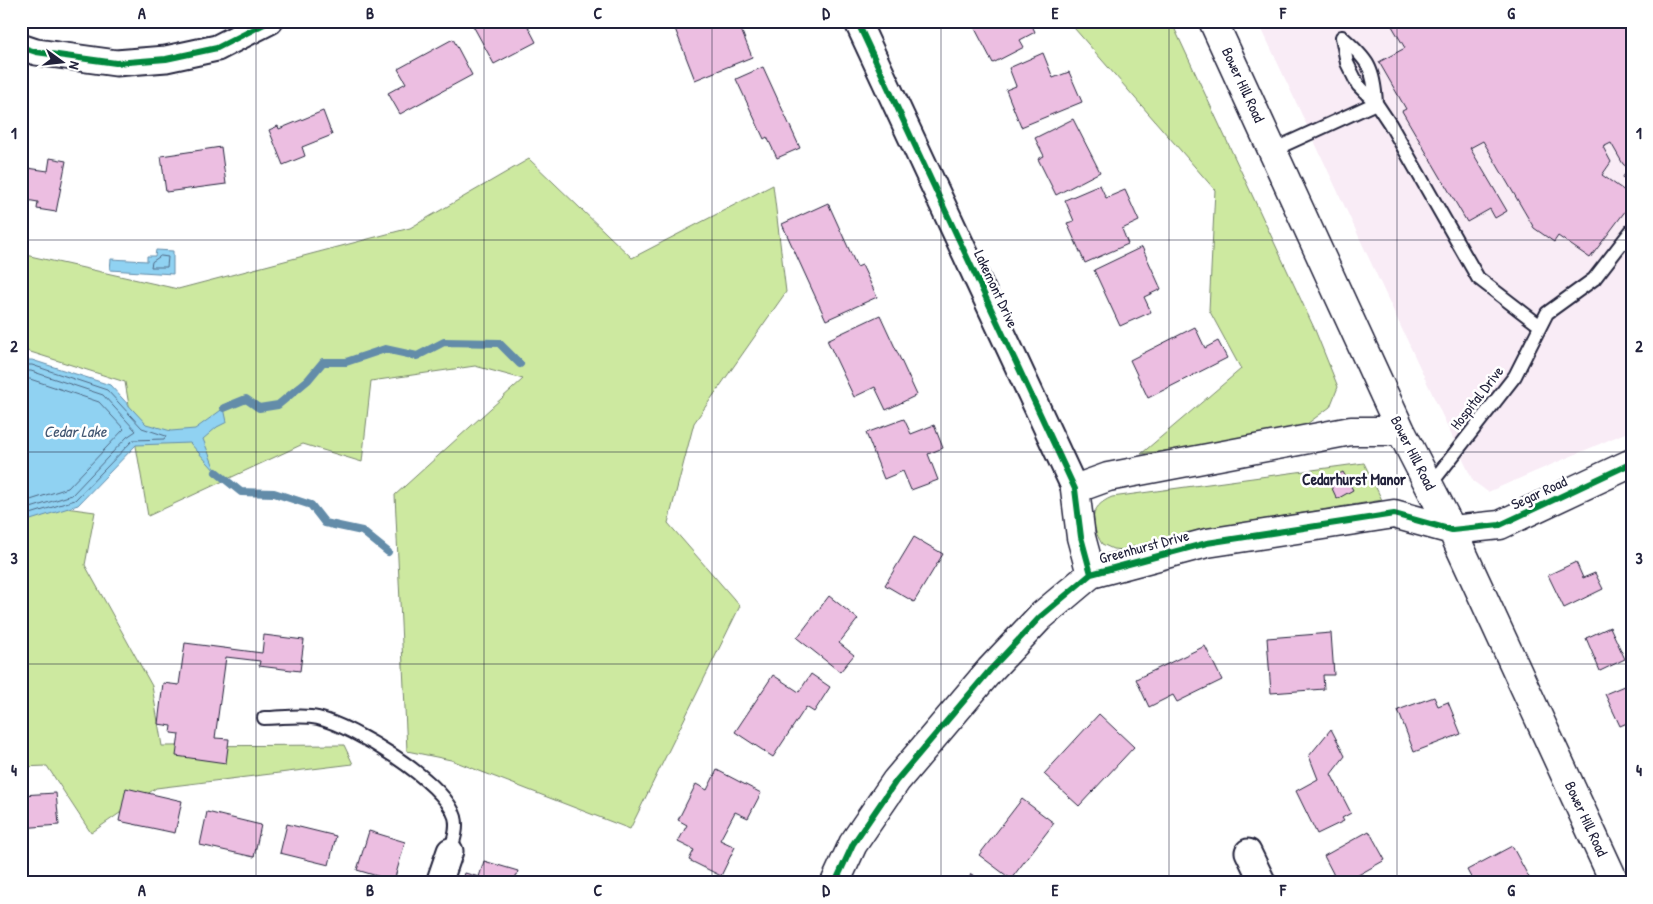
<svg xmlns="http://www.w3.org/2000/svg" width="1653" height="904" font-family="'Patrick Hand',sans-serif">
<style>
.built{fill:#f9ecf6}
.green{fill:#cde9a0;stroke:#78866e}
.water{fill:#90d2f2;stroke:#648ca9}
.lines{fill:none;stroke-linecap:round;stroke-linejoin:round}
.shore{stroke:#4e6884;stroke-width:1}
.stream{stroke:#648ca9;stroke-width:8}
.building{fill:#ecbee1;stroke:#22223b}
.lane-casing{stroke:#22223b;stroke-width:16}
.street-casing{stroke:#22223b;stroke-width:29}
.secondary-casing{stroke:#22223b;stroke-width:31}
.lane{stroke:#fff;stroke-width:12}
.street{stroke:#fff;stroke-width:25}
.secondary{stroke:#fff;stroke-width:28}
.cycleway-casing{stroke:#fff;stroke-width:9}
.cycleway{stroke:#00873e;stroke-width:6}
.grid{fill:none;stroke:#22223b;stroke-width:1;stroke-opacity:0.55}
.labels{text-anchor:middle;stroke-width:5;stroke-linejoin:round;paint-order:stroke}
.street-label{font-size:15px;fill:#22223b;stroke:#fff}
.water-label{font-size:16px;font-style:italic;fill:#435772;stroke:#fff}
.neighbourhood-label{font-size:16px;font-weight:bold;fill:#22223b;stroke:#fff}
.neatline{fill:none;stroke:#22223b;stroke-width:2}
.grid-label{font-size:16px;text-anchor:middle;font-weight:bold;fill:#22223b}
</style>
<rect width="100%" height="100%" fill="#fff"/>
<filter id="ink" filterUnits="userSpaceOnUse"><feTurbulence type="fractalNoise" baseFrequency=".02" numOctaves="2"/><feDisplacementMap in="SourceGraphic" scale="10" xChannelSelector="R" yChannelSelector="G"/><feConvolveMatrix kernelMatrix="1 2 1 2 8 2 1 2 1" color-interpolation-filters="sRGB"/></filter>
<g filter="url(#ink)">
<path class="built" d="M1258,21H1632V430L1488,492L1473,481Z"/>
<path class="green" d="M1068,21H1171L1315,330L1338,387L1330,407L1292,435L1141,454L1241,369L1209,310L1215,190Z
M529,159L632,258L773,185L786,292L694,423L668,523L740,606L630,829L451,760L407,751L395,495L523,379L475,366L371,381L362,462L303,444L148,516L125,382L21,349V254L178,289L410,228Z
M1364,463L1382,500L1211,528L1124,550L1113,549L1102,544C1090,524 1088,507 1112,497Z
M21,502L95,512L85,565L152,686L162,746L344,745L353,764L156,788L91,833L47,766L21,767Z"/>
<path class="water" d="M156,250L173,251V274L110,270L111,259L147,261V256H155Z
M21,360H32L110,385L146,424L171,431L195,429L224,408L227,422L217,427L203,439L216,472L190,443L136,445L78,505L21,523Z"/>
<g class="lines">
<path class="shore" d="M161,256L168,257L167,267H151L152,262Z
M21,365H32L107,390L142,428L166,436L164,439L133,440L75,500L21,517
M21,371H31L103,395L136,431L127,437L72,495L21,511
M21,379H30L99,402L124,429L68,488L21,503"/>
<path class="stream" d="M224,408L246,399L259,408L278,405L308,380L323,362H346L385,349L417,356L444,342L499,343L520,364
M216,472L241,492L274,493L311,505L325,523L362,531L388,552"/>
</g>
<path class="building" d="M525,21L536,42L494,64L471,22Z
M626,21H653L628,28Z
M672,21H722L725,28L738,22L752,57L695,80Z
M971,21H1030L1035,32L1020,40L1024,47L993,63Z
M1389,21H1632V185L1622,178L1629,169L1623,164L1611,143L1603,147L1611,162L1602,175L1632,196V202L1590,258L1558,236L1554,242L1534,228L1483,141L1470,148L1507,211L1495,218L1490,209L1467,222L1402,111L1406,109L1379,62L1405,48Z
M453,39L472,75L400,114L388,93L406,83L398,69Z
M1043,53L1053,78L1069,72L1082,102L1021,127L1006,90L1016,86L1009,68Z
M763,67L800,148L777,158L767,137L764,139L736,79Z
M323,111L332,135L302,147L305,156L283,165L269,130L278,126L279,129Z
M1073,119L1100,172L1056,195L1038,159L1044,156L1035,138Z
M221,147L226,184L166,192L161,156Z
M50,158L66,161L56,212L37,209L38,202L21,199V167L48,171Z
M1100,185L1106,198L1125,190L1139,221L1122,229L1128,244L1085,263L1067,223L1074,221L1065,200Z
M828,203L857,267L862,265L877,297L826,320L782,224Z
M1142,247L1161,289L1144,297L1151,312L1120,326L1094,270Z
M880,315L917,395L886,410L875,387L854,397L827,340Z
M1195,327L1205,348L1218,341L1227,358L1148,398L1130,360Z
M904,419L911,434L934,425L943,448L928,454L938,480L911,490L903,471L884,479L866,433Z
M1343,472L1353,490L1337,499L1328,480Z
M914,537L943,554L914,602L885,585Z
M1576,562L1583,578L1595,573L1603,589L1564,608L1548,575Z
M829,596L858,619L839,643L854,655L840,672L797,638Z
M1610,627L1625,659L1600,671L1586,638Z
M1331,633L1334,675H1323L1324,689L1271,693L1267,638Z
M264,635L304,640L300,671L259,666L260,661L226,657L215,738L229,739L226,763L176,756L179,734L171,733L172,726L158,724L163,683L179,685L185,643L262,653Z
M1205,646L1222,680L1177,702L1173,695L1149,707L1136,679Z
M811,674L830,687L814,712L806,707L773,757L735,732L773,675L799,692Z
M1631,683L1632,721L1620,726L1605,694Z
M1434,697L1438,706L1448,702L1461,734L1414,752L1398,710Z
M1099,714L1134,747L1079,806L1044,774Z
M1331,729L1345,756L1331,774L1351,813L1342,818L1344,821L1317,834L1296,791L1318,779L1309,756Z
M717,770L761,793L748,818L735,812L720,840L735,847L721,876L689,860L694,850L678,842L687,825L678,820L696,784L707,790Z
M126,788L182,801L175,833L119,821Z
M56,793L59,825L21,828V795Z
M1022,799L1054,823L1011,879L979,855Z
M207,812L261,825L254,857L200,845Z
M287,824L336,836L329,865L280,853Z
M369,831L405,842L394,881L357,870Z
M1369,831L1385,860L1344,883H1338L1324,856Z
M1512,846L1532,883H1474L1467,870Z
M484,861L518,871L514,883H462L465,873L479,877Z
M971,874L987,883H967Z"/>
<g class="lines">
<defs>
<path id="lane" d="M1342,37L1347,63L1358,85L1376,103L1390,124L1478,278L1539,325
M1342,37C1368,60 1374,68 1376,103
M1273,150L1376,103
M1430,485L1515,376L1547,313L1594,279L1632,230
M264,718C281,718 302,714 318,718C353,726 444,781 455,817C458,828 454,840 450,851"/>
<path id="street" d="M857,21L1075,489
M21,47L36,52L116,63L166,59L217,48L270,21
M1248,852L1263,883
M439,883L450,851"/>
<path id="secondary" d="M1213,21L1401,431L1452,530L1615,883
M1091,574L1081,537L1075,489L1108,477L1351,431H1401
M835,883L853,844L896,781L990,670L1040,617L1091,574L1207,543L1394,514L1452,530L1500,525L1632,463"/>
</defs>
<use href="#lane" class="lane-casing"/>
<use href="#street" class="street-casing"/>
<use href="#secondary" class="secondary-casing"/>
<use href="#lane" class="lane"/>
<use href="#street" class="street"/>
<use href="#secondary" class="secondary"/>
<defs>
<path id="cycleway" d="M857,21L1075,489L1081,537L1091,574
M21,47L36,52L116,63L166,59L217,48L270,21
M835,883L853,844L896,781L990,670L1040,617L1091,574L1207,543L1394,514L1452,530L1500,525L1632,463"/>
</defs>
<use href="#cycleway" class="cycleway-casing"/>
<use href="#cycleway" class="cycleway"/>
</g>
</g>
<path class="grid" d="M256,21V883M484,21V883M712,21V883M941,21V883M1169,21V883M1397,21V883M21,240H1632M21,452H1632M21,664H1632"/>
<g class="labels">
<g class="street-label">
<text transform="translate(1243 85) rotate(65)" y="5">Bower Hill Road</text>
<text transform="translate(996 289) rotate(65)" y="5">Lakemont Drive</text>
<text transform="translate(1477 398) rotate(-52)" y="5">Hospital Drive</text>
<text transform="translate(1413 453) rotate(63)" y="5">Bower Hill Road</text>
<text transform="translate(1539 493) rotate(-25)" y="5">Segar Road</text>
<text transform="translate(1144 547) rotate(-15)" y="5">Greenhurst Drive</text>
<text transform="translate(1586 819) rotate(65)" y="5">Bower Hill Road</text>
</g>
<g class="water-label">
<text x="75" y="437">Cedar Lake</text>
</g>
<g class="neighbourhood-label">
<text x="1354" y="485">Cedarhurst Manor</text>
</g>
</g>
<rect width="1653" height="904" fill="none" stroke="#fff" stroke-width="55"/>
<g transform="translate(62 62) rotate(105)" stroke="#ffffff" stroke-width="4" paint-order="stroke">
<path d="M0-4L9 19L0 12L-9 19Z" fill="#22223b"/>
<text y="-8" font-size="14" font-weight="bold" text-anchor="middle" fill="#22223b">N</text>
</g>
<rect x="28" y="28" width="1598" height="848" class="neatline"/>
<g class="grid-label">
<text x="142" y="19">A</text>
<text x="370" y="19">B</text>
<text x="598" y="19">C</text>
<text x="826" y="19">D</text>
<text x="1055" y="19">E</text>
<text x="1283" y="19">F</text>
<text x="1511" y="19">G</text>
<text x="14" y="139">1</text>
<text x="1639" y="139">1</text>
<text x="14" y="352">2</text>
<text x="1639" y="352">2</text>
<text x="14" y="564">3</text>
<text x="1639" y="564">3</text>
<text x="14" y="776">4</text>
<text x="1639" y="776">4</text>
<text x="142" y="896">A</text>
<text x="370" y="896">B</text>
<text x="598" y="896">C</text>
<text x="826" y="896">D</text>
<text x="1055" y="896">E</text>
<text x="1283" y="896">F</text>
<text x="1511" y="896">G</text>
</g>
</svg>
